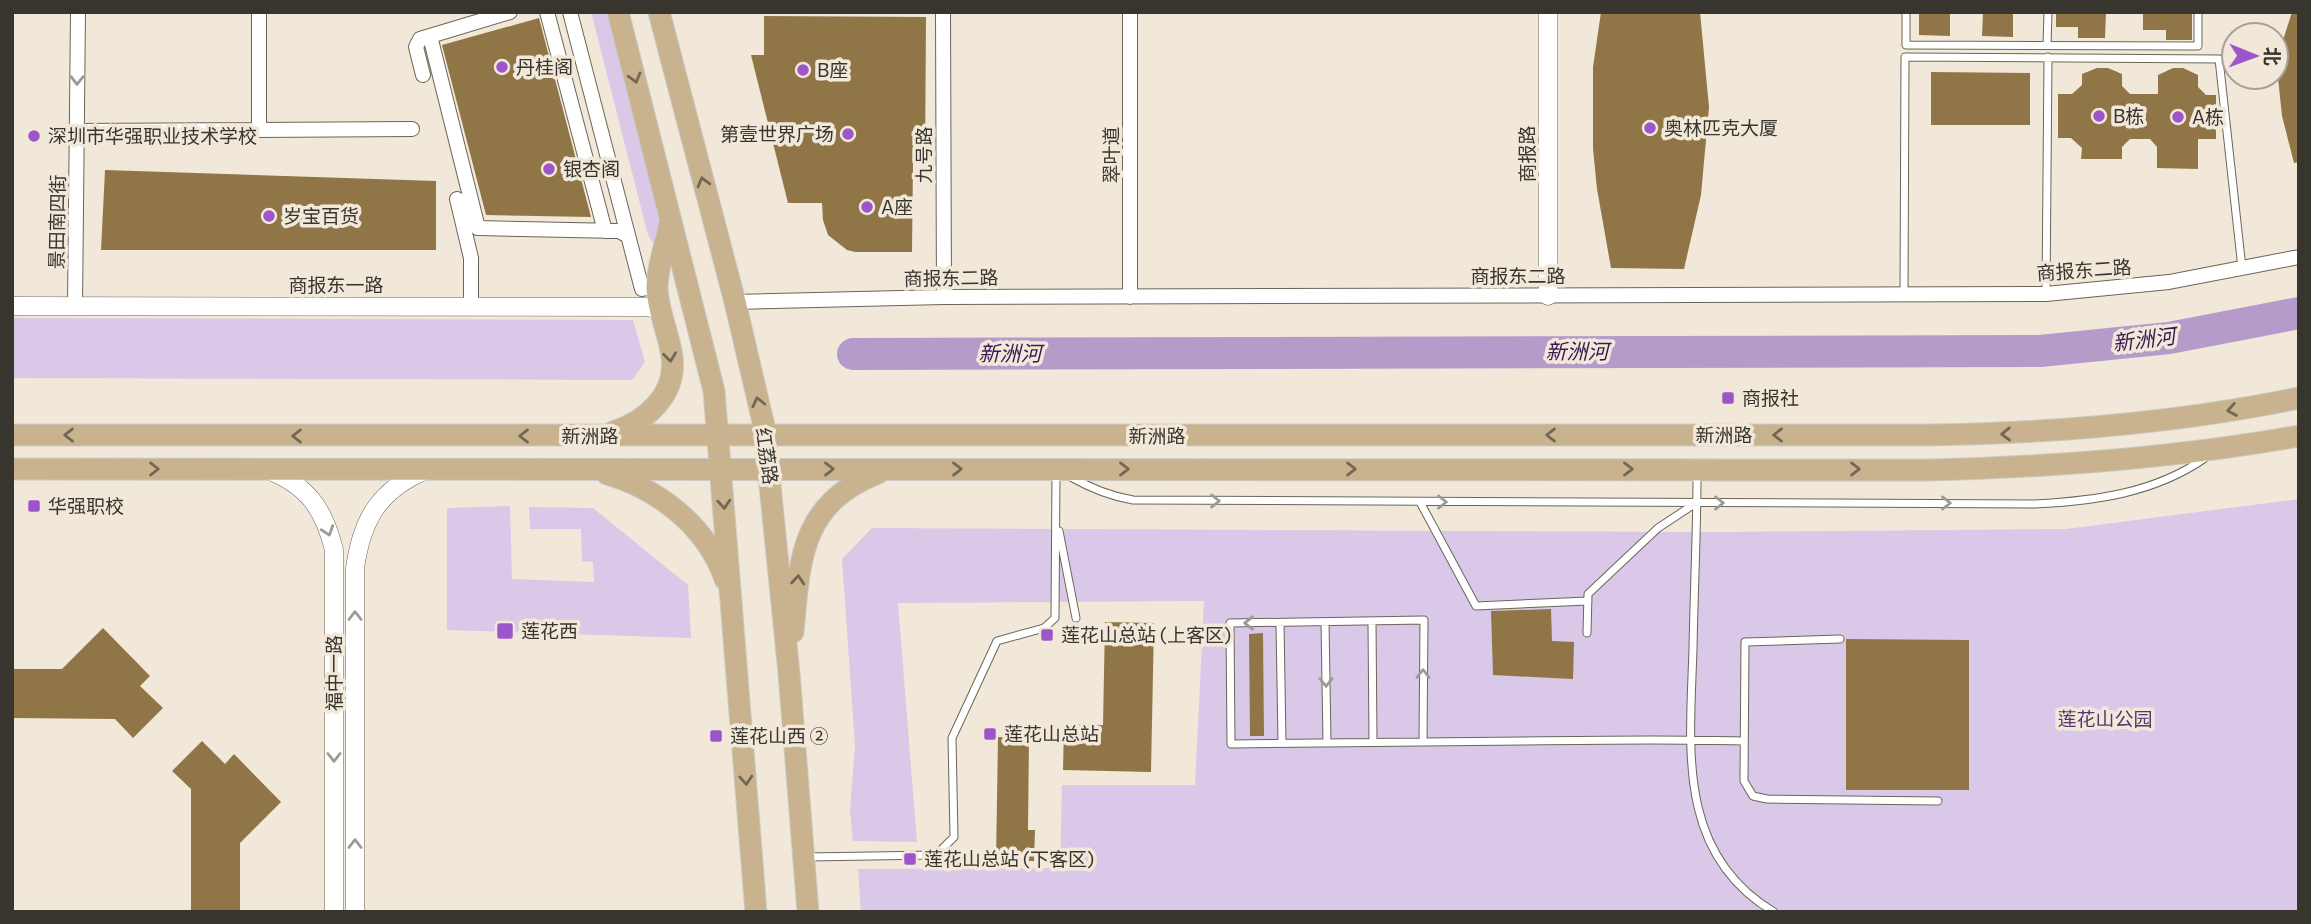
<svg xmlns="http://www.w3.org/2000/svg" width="2311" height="924" font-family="Commissioner,'Noto Sans SC',sans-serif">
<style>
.green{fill:#dac8e8}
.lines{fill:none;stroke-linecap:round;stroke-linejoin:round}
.river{stroke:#b59bca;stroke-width:32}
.building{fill:#907647}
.service-casing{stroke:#6c6557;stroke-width:9}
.minor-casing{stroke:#6c6557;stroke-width:16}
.tertiary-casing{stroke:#6c6557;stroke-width:19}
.primary-casing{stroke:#cbcac9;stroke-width:23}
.service{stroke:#fff;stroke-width:7}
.minor{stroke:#fff;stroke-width:14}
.tertiary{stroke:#fff;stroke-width:18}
.primary{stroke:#c8b38e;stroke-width:21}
.oneway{stroke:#726755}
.oneway2{stroke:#9c9a97}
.poi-dot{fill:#9c56ca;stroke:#f1e8d9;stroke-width:2.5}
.labels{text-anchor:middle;stroke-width:7;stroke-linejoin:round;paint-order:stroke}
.poi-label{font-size:19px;fill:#38352f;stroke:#f1e8d9;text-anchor:start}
.street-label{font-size:19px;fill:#38352f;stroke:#f1e8d9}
.park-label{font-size:19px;fill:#583570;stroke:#f1e8d9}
.water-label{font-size:21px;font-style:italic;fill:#3a1850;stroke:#f1e8d9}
</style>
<rect width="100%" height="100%" fill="#f1e8d9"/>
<path class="green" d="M591,12H612L661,219L658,243L654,244L648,235Z
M12,318L633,320L645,362L632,380L12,378Z
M2299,499V912H861L858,869L1060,868L1062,785H1195L1204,601L898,603L917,842L853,841L850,810L855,746L842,559L872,528L1706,532L2066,529Z
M510,506L512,579L594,582L593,562L582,561L581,529H530L529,507L593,508L688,585L691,638L447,630V508Z"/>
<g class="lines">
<path class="river" d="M853,354L2040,351L2169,338L2299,313"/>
</g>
<path class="building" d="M1601,12H1700L1709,107L1701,195L1684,269L1611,268L1597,189L1593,149V67Z
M1919,12H1950V36L1919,35Z
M1983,12H2013V37L1982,36Z
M2056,12H2106L2105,38H2078V27H2056Z
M2143,12H2192V40H2166V30H2143Z
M2292,12H2299V162L2294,163L2282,116L2278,78L2283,40Z
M764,16L926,17L925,163H913L912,252H855L847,250L828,235L823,220L822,203H788L751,55H764Z
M539,18L591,217L486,215L442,45Z
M2097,68H2108L2122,74V86L2130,94H2158V75L2173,68H2183L2198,75V87L2206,95H2216V139H2198V169L2157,168V147L2150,139H2130L2122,147V159H2081L2082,148L2071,138H2058V94H2072L2082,85V74Z
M1931,72L2030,73V125H1931Z
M105,170L436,181V250H101Z
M1551,609L1552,641L1574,642L1573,679L1493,675L1491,611Z
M1105,622L1154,623L1151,772L1063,770L1064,724L1103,725Z
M103,628L150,676L140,686L163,708L133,738L115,719L12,718V669H62Z
M1263,633L1264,736H1250L1249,634Z
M1846,639L1969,640V790H1846Z
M998,737L1029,738L1028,830H1035L1034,861H996Z
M202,741L225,764L234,754L281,802L240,843V912H191V789L172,771Z"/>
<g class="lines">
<defs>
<path id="service" d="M1906,12V45L2198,46V12
M2047,45L2048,12
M1904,294L1905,57L2219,59L2242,268
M2046,294L2048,57
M1697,474C1697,532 1694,591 1693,649C1690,747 1676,854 1774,912
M1069,476C1090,488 1109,496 1133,500L2035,504C2095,501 2155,493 2205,458
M1420,502L1476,606L1588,601
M1059,531L1076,618
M1325,622L1327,743
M1372,622L1373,742
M1280,623L1282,743
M1587,633L1588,594L1658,528L1696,503
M1840,639L1745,642L1744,781L1753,796L1767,799L1938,801
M1423,742L1424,620L1230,623L1231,744C1329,743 1427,742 1524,741C1597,740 1670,739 1743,741
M807,857L936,855L954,837L952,738L997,641L1044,628L1055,618L1056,473"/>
<path id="minor" d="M547,12L605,231
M570,12L642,289L657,286
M943,12L944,297
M1130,12V297
M430,36L478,228L619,231L628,236
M423,75L416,47L420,39L510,12
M259,130V12
M77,131L412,129
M457,199L471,258V307
M735,302L944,297L2046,294L2169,282L2299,257
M75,306L78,12"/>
<path id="tertiary" d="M1548,12V296
M12,306L646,307L660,309
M268,470C308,486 324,509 334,550V912
M355,912V568C362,519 379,490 426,470"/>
<path id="primary" d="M618,12L714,391L756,912
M659,12L735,302L764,426L789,673L808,912
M613,432C645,422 677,395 672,357C669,334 658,312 657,288C657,267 666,244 670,223
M12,435H1930C2054,433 2177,423 2299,398
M12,469L1929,470C2053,467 2176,458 2299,436
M607,474C659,489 707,527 725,579
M793,632C800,559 800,504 878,473"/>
</defs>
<use href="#service" class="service-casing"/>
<use href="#minor" class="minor-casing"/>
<use href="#tertiary" class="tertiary-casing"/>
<use href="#primary" class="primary-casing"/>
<use href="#service" class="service"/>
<use href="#minor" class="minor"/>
<use href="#tertiary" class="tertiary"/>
<use href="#primary" class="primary"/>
</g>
<defs><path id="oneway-chevron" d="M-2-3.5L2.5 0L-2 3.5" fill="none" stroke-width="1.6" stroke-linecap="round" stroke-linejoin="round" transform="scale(1.75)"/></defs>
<g class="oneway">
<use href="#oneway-chevron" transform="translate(635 78) rotate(75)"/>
<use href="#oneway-chevron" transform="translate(703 182) rotate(-105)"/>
<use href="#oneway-chevron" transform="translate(670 357) rotate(83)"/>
<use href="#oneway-chevron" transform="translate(758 402) rotate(-103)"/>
<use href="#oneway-chevron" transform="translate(2232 410) rotate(170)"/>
<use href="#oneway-chevron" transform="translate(2006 434) rotate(179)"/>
<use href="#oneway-chevron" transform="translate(69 435) rotate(-180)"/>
<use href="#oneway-chevron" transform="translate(1551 435) rotate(180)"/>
<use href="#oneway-chevron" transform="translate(1778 435) rotate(180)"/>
<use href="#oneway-chevron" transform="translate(297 436) rotate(-180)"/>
<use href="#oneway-chevron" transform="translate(524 436) rotate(-180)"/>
<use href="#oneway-chevron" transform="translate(154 469)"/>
<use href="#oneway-chevron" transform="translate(829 469)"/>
<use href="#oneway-chevron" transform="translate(957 469)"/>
<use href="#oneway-chevron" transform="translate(1124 469)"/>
<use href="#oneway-chevron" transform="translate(1351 469)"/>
<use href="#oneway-chevron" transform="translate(1628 469)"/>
<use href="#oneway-chevron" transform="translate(1855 469)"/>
<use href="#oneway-chevron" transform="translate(724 504) rotate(86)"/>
<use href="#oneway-chevron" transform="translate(798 580) rotate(-85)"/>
<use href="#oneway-chevron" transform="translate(746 780) rotate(86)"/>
</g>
<g class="oneway2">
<use href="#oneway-chevron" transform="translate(77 80) rotate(91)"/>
<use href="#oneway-chevron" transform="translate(1215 501)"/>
<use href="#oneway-chevron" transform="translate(1442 502)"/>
<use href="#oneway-chevron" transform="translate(1719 503)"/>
<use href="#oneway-chevron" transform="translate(1946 503)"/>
<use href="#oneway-chevron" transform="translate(328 531) rotate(71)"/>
<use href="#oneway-chevron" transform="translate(355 616) rotate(-90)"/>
<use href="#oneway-chevron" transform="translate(1249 623) rotate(179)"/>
<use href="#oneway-chevron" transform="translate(1423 674) rotate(-90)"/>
<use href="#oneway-chevron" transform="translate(1326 682) rotate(89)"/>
<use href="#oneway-chevron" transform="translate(334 757) rotate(90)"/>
<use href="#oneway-chevron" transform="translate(355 844) rotate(-90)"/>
</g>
<g class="poi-dot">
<circle cx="502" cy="67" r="7"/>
<circle cx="803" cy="70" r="7"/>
<circle cx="2099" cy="116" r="7"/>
<circle cx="2178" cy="117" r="7"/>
<circle cx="1650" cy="128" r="7"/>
<circle cx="848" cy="134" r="7"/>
<circle cx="34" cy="136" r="7"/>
<circle cx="549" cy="169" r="7"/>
<circle cx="867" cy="207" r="7"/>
<circle cx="269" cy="216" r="7"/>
<rect x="1721" y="391" width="14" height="14" rx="3.5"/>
<rect x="27" y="499" width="14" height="14" rx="3.5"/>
<rect x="496" y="622" width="18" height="18" rx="3.5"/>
<rect x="1040" y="628" width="14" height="14" rx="3.5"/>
<rect x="983" y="727" width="14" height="14" rx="3.5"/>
<rect x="709" y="729" width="14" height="14" rx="3.5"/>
<rect x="903" y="852" width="14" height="14" rx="3.5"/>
</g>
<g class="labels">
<g class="poi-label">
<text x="516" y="74">丹桂阁</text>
<text x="817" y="77">B座</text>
<text x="2113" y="123">B栋</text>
<text x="2192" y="124">A栋</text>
<text x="1664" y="135">奥林匹克大厦</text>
<text x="834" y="141" text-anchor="end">第壹世界广场</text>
<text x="48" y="143">深圳市华强职业技术学校</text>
<text x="563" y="176">银杏阁</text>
<text x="881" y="214">A座</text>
<text x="283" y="223">岁宝百货</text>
<text x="1742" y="405">商报社</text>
<text x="48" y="513">华强职校</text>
<text x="521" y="638">莲花西</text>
<text x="1061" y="642">莲花山总站 (上客区)</text>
<text x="1004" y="741">莲花山总站</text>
<text x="730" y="743">莲花山西 ②</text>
<text x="924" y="866">莲花山总站 (下客区)</text>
</g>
<g class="street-label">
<text transform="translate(1527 154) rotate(-90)" y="7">商报路</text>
<text transform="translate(924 155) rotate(-90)" y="7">九号路</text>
<text transform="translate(1111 155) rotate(-90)" y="7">翠叶道</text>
<text transform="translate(57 222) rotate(-89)" y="7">景田南四街</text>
<text transform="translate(2084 270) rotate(-4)" y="7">商报东二路</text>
<text x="1518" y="283">商报东二路</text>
<text transform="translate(951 278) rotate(-1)" y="7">商报东二路</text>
<text x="336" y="292">商报东一路</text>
<text x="1724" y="442">新洲路</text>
<text x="590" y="443">新洲路</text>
<text x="1157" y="443">新洲路</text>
<text transform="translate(767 456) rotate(82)" y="7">红荔路</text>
<text transform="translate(334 673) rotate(-90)" y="7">福中一路</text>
</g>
<g class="park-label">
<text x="2105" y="726">莲花山公园</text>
</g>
<g class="water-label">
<text transform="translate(2144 340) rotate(-7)" y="7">新洲河</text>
<text x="1577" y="359">新洲河</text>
<text x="1010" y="361">新洲河</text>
</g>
</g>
<rect width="2311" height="924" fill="none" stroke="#38352f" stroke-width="28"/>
<g transform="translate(2255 56) rotate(91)"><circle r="33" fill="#f1e8d9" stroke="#a7a095" stroke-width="2"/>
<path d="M0-5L12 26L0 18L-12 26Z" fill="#9c56ca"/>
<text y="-10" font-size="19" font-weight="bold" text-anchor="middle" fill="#38352f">北</text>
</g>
</svg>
